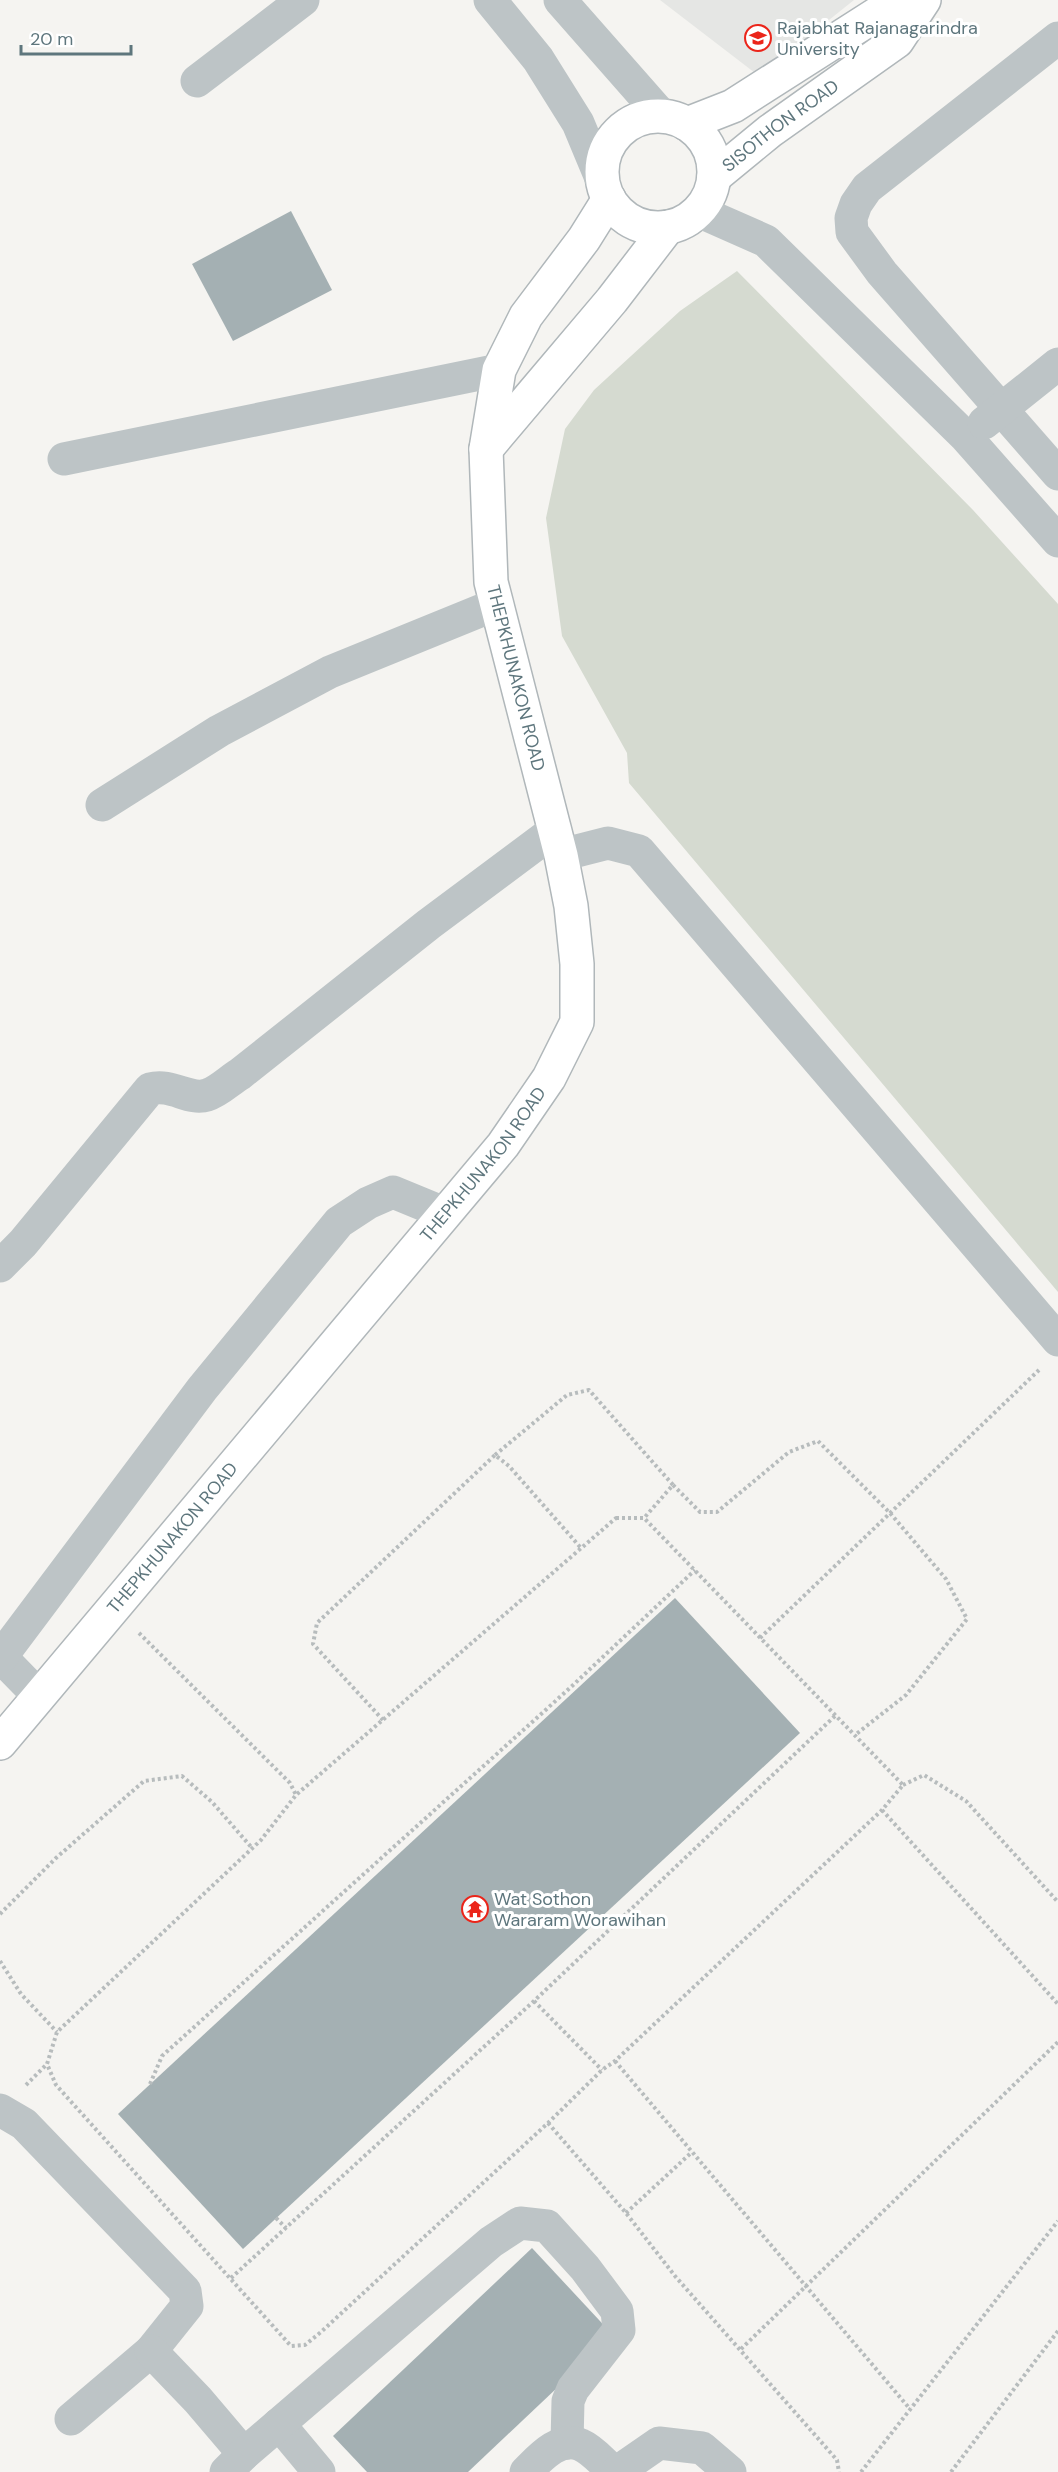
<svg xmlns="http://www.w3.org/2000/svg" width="1058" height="2472" viewBox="0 0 1058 2472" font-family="'DM Sans',sans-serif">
	<rect width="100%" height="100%" fill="#f5f4f1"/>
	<!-- built -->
	<path fill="#e5e6e4" d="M660,0H854L759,76Z"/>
	<!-- green -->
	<path fill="#d5dad0" d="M737,271L973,510L1058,604V1292L629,783L627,753L562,636L546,518L565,429L594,390L680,311Z"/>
	<!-- building -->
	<g fill="#a4b0b3">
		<path d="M291,211L332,290L233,341L192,264Z"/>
		<path d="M675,1598L800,1733L243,2249L118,2114Z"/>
		<path d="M532,2248L613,2335L468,2472H367L333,2436Z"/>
	</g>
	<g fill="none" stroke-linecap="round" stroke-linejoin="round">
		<defs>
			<g id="major">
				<circle cx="658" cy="172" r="56"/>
				<path d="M687,124L733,106L877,14L913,0"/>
				<path id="s1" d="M714,177L770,131L897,41L924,0"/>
				<path d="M486,449L612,300L668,227"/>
				<path id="s2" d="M0,1743L503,1145L549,1078L577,1022V964L571,906L561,855L491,582L486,449L499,370L526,316L584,239L609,199"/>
			</g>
		</defs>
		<!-- major casing -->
		<use href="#major" stroke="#b0b7ba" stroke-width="36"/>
		<!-- path -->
		<g stroke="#b7bcbd" stroke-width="4" stroke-dasharray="3 3" stroke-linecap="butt">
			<path d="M495,1455L567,1395L589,1390L673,1485L644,1518"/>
			<path d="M673,1485L700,1512H717L789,1452L818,1441L890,1513L946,1579L967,1619L906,1695L855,1735"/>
			<path d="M616,1518H644L903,1785L882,1810L615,2061L602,2070L548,2123L321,2332L305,2345L291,2346L56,2085L47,2064L57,2032L261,1840L296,1795Z"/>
			<path d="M139,1633L290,1783L296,1795"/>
			<path d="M760,1638L1039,1370"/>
			<path d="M383,1720L313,1644L317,1623L495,1455L509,1466L581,1548"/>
			<path d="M903,1785L924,1775L966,1801L1058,1902"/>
			<path d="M882,1810L1058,2004"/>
			<path d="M0,1914L56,1858L144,1781L182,1776L212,1802L252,1848"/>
			<path d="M0,1961L21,1994L57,2032"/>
			<path d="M534,2001L602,2070"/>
			<path d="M615,2061L910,2409"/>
			<path d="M150,2084L162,2056L571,1687L695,1570"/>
			<path d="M26,2085L47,2064"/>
			<path d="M548,2123L626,2213L675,2276L837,2460L839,2472"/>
			<path d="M626,2213L692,2152"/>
			<path d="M276,2218L286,2228"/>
			<path d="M231,2278L534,2001L836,1715"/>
			<path d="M741,2349L1058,2042"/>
			<path d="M861,2472L1058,2221"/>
			<path d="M951,2472L1058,2331"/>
		</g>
		<!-- minor -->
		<g stroke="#bdc4c6" stroke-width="33">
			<path d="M490,0L538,59L578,123L603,183"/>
			<path d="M560,0L662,116"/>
			<path d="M1058,38L867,188L856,204L851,218L852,232L882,273L1058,474"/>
			<path d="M197,81L303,0"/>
			<path d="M698,211L766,241L966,437L1058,541"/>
			<path d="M984,423L1058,364"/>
			<path d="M64,459L499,370"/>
			<path d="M102,805L219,731L330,672L497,604"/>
			<path d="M561,855L608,843L639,851L1058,1340"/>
			<path d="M0,1266L23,1243L150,1089C172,1083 189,1101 207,1095C218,1092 230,1080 240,1074L429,924L555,830"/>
			<path d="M0,1656L38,1695"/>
			<path d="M1,1657L202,1389L339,1222L368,1203L393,1192L444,1213"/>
			<path d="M0,2110L24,2124L185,2291L187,2306L151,2351L71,2419"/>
			<path d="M151,2351L198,2400L244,2454"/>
			<path d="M279,2424L319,2472"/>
			<path d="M226,2472L244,2454L491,2242L520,2223L547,2226L585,2268L617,2311L619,2330L573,2389L568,2401L567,2443"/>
			<path d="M526,2472C539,2459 559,2435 581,2445C593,2450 604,2464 614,2472"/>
			<path d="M617,2472L659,2443L702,2448L730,2472"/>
		</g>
		<!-- major -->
		<use href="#major" stroke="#fff" stroke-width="33"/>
	</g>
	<!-- icons -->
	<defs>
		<symbol id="university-ring" viewBox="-11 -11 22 22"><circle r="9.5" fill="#fff" stroke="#eb251a" stroke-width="1.5"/><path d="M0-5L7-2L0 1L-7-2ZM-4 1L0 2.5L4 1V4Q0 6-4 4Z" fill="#eb251a"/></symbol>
		<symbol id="temple-ring" viewBox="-11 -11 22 22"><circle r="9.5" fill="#fff" stroke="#eb251a" stroke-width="1.5"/><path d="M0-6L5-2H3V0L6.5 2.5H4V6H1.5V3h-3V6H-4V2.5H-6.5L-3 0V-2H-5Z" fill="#eb251a"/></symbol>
	</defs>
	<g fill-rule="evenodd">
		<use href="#university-ring" x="743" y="23" width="30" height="30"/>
		<use href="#temple-ring" x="460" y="1894" width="30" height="30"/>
	</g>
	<g text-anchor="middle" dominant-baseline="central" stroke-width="6" stroke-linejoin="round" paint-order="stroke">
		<!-- poi labels -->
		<g font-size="18" fill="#5e767d" stroke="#fff" text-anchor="start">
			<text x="777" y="28">Rajabhat Rajanagarindra<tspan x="777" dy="21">University</tspan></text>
			<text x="494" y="1899">Wat Sothon<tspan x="494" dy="21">Wararam Worawihan</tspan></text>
		</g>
		<!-- street labels -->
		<g font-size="18" fill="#5e767d" stroke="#fff">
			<text stroke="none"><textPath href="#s1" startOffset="84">SISOTHON ROAD</textPath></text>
			<text transform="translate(516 678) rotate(76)">THEPKHUNAKON ROAD</text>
			<text stroke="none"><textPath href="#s2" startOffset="754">THEPKHUNAKON ROAD</textPath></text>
			<text stroke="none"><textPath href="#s2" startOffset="268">THEPKHUNAKON ROAD</textPath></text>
		</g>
	</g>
	<!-- scale -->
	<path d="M21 45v9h110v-9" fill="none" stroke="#5e767d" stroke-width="3"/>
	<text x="30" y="45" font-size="18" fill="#5e767d" stroke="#ffffff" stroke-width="4.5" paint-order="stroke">20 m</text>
</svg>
